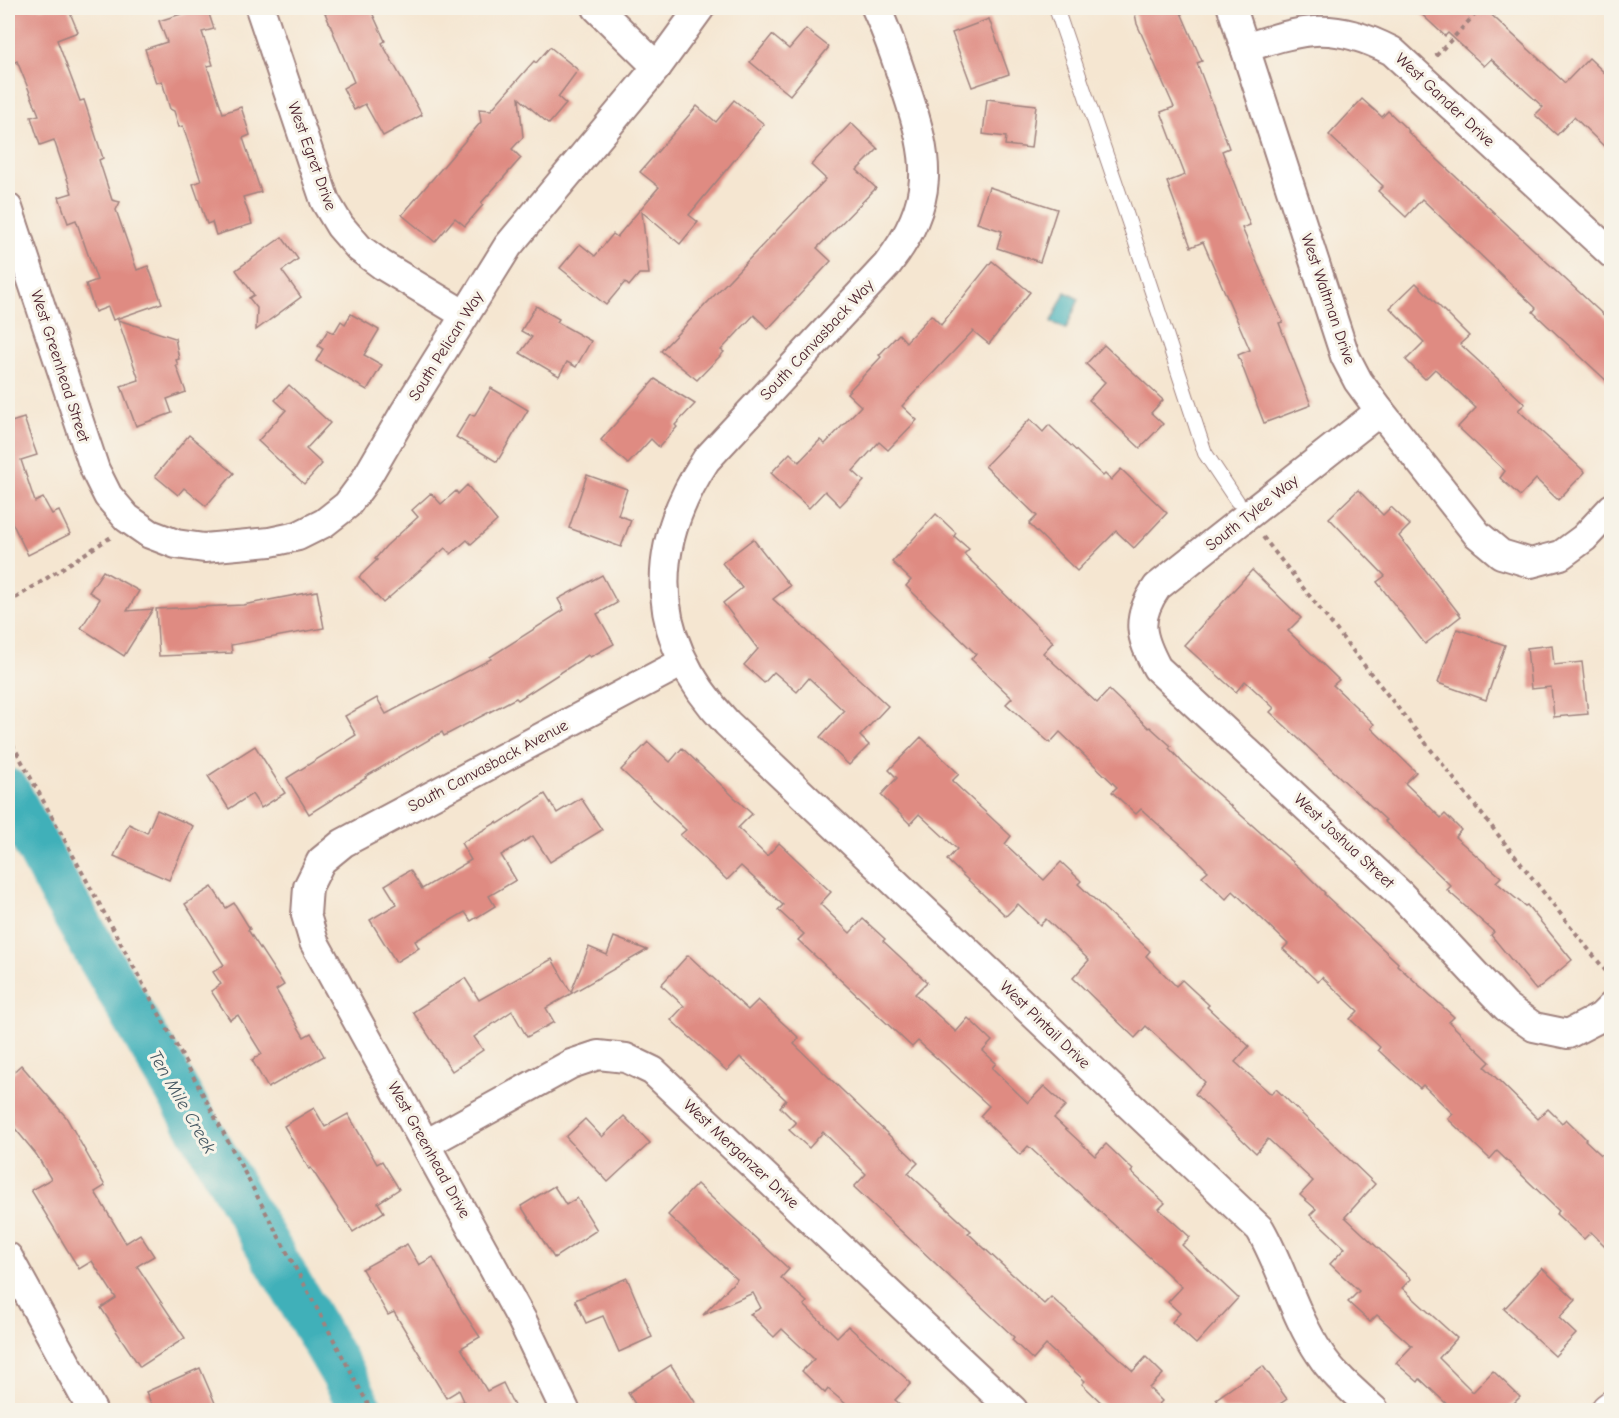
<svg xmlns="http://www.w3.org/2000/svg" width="1619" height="1418" viewBox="0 0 1619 1418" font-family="'Comic Neue',sans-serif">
	<rect width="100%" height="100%" fill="#f7f3e8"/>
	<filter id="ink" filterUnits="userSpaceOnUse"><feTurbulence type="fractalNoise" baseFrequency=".0167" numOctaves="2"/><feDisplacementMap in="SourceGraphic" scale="12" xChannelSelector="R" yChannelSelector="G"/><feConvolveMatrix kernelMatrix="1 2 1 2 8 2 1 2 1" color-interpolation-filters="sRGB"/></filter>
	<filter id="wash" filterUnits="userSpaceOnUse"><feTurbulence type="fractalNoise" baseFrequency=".008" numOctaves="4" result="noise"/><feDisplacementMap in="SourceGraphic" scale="24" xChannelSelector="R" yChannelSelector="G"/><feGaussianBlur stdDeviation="1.35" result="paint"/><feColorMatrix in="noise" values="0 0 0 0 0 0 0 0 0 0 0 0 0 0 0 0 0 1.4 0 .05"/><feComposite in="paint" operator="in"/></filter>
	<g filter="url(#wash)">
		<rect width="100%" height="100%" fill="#f5e6d1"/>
		<!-- water -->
		<path fill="#3fb0b9" stroke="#446872" stroke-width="1.5" d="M1065,292L1079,299L1066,329L1051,322Z"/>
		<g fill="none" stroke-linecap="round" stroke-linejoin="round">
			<!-- river -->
			<path stroke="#3fb0b9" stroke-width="45" d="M8,791L62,894L349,1385L361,1410"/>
		</g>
		<g id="blocks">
			<!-- building -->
			<g fill="#df8b82">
				<path d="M8,8H68L78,32L57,40L80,101L84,100L103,158L99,160L112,200L120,202L116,210L137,270L148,266L162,303L113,320L108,307L95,312L86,284L97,280L76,220L68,223L59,197L72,193L54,140L40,145L31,117L39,115L17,61L13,63L8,49Z"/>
				<path d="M200,8H207L214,29L202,32L213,65L207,66L223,113L241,107L250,135L243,138L261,192L243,197L252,224L216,235L212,222L207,224L193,184L201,181L183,126L179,127L174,111L170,109L162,81L156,83L145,49L167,42L159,21Z"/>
				<path d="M323,8H370L385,41L382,43L422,115L383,136L365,104L354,110L343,88L354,82Z"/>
				<path d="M1134,8H1179L1202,61L1197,63L1229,148L1222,151L1250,225L1242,228L1283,322L1279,323L1311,405L1264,423L1238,355L1250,350L1203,242L1191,247L1167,182L1185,175L1161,112L1174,107L1137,24Z"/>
				<path d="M1415,8H1484L1565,83L1589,58L1611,79V153L1574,117L1557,135L1535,115L1543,107L1491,59L1484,66L1448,33L1445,36Z"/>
				<path d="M989,19L1009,74L972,87L952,33Z"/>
				<path d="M806,29L829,47L790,95L750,62L772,35L789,49Z"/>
				<path d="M550,47L578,70L558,97L566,104L549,124L519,98L523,137L512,149L521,158L481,203L483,205L465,226L455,218L435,242L402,215L481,122L479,109L491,110L534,61L536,63Z"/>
				<path d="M987,99L1036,105L1031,148L1005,145L1006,137L983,134Z"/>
				<path d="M1362,99L1382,117L1388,111L1409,131L1408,132L1611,322V385L1533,312L1536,308L1422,199L1406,217L1378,191L1383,186L1329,135Z"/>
				<path d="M734,100L764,124L689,215L698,222L680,244L642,212L649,274H639L629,286L625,282L606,305L560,268L580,244L595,256L613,234L617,237L659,187L640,172L697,106L716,122Z"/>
				<path d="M851,123L878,149L857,170L876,188L817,248L831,261L768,329L754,315L721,350L724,352L697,380L661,351L826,179L811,165Z"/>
				<path d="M989,187L1057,209L1040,262L997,248L1002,231L977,223Z"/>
				<path d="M282,237L298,259L282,271L301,297L256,330L257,308L249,298L254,295L236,270Z"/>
				<path d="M992,261L1030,292L989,344L973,331L902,406L917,420L888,450L879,442L853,471L864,481L840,506L825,491L809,508L771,473L790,453L799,462L820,440L825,444L861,406L847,393L881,357L879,355L899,334L906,342L931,315L941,325Z"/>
				<path d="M1416,283L1469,336L1460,344L1525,404L1518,410L1585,472L1558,500L1536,479L1520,496L1500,478L1505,471L1458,427L1476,408L1435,369L1425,379L1406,360L1424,342L1390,308Z"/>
				<path d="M536,306L559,319L557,322L591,341L576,367L567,362L559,376L520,353L532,337L521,331Z"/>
				<path d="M351,314L379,330L364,355L382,365L367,390L316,361L323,349L318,346L328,330L334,333L341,321L345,324Z"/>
				<path d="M118,320L175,338L179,359L176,360L178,365H176L186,392L167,399L172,413L136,426L121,386L139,380Z"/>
				<path d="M1104,345L1163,400L1151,413L1163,424L1140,448L1089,400L1105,382L1086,364Z"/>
				<path d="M655,379L695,404L675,425L677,427L659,447L651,439L628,464L601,440Z"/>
				<path d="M289,385L330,423L306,449L322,464L304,484L258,441L286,410L275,400Z"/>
				<path d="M491,388L528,410L497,462L456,437L470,414L474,416Z"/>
				<path d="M24,418L37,455L21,460L35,502L43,498L52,514L59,511L70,534L28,555L8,514V423Z"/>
				<path d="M1030,419L1043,432L1049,425L1103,476L1105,474L1111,480L1121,469L1167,513L1134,548L1116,531L1077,571L1029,524L1037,516L985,466Z"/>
				<path d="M189,435L234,473L206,506L184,488L178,495L155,476Z"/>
				<path d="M587,475L627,489L618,515L631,520L621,547L569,528Z"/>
				<path d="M467,485L497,521L471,544L467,540L451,554L445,548L383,603L359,577L377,560L375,559L386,546L418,517L412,510L431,493L441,504L456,491L458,494Z"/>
				<path d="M1358,490L1383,515L1391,507L1410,525L1399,536L1461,616L1425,644L1377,582L1385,576L1329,518Z"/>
				<path d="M936,514L956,533L954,536L969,549L964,554L1053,642L1043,653L1097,703L1109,690L1149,728L1150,727L1171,746L1169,748L1183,763L1302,870L1325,893L1324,894L1398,963L1397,965L1454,1017L1449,1022L1490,1062L1485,1067L1538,1119L1548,1109L1562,1123L1566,1119L1586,1139L1585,1140L1611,1164V1252L1591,1232L1584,1239L1556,1214L1559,1211L1497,1151L1490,1159L1448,1119L1453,1114L1423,1085L1420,1088L1378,1050L1380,1047L1350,1019L1358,1011L1322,977L1318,982L1283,949L1288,944L1233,891L1226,899L1202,876L1208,871L1186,849L1141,809L1136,814L1112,792L1117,787L1060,732L1050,743L1006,704L1012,698L971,659L976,654L906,586L911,580L892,562Z"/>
				<path d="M753,539L790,586L773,599L888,706L860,736L869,745L849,765L820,737L844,711L809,678L797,692L774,672L764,683L744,665L758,649L723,603L742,588L722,563Z"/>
				<path d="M1252,570L1301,618L1288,631L1339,680L1333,685L1374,724L1371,728L1416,772L1405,783L1441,818L1445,814L1461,830L1455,837L1501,877L1496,882L1525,906L1527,905L1572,960L1536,990L1491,935L1494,932L1447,890L1451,886L1384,821L1386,820L1270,712L1274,708L1245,681L1236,692L1184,645Z"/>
				<path d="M103,571L139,591L127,611L153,609L124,656L81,628L100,599L89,592Z"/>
				<path d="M602,575L617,603L597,614L614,644L590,657L588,655L518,700L516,698L444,736L442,732L365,777L366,778L309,814L287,778L356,735L345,716L377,698L386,714L491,659L490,657L564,610L558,599Z"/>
				<path d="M317,591L324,628L231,645L232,653L159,656L156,609L243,605Z"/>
				<path d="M1457,629L1505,645L1486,700L1438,683Z"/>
				<path d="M1552,645L1554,665L1582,662L1588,714L1554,717L1551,687L1531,689L1527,648Z"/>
				<path d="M921,737L959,774L952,781L1011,836L1005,844L1044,880L1061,862L1081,881L1078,884L1150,951L1146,956L1176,986L1182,980L1209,1005L1207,1007L1249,1046L1235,1062L1271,1094L1276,1089L1375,1184L1345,1217L1411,1279L1402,1288L1457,1338L1439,1358L1473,1392L1493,1371L1520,1397L1507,1410H1453L1420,1379L1418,1382L1396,1363L1412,1346L1377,1315L1370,1322L1348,1302L1359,1291L1330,1264L1345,1248L1310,1215L1316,1209L1300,1195L1313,1181L1268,1139L1256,1153L1195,1094L1205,1082L1185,1062L1146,1026L1135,1038L1073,978L1089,960L1046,919L1040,925L1018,904L1006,916L947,860L957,849L919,814L910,824L881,795L897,778L889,770Z"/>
				<path d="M648,742L670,762L682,748L752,814L738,828L767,856L779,843L831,892L820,904L850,933L863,919L885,939L883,941L927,982L915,994L956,1032L968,1018L992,1041L983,1051L996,1063L992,1068L1028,1103L1044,1086L1066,1106L1054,1118L1095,1156L1106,1144L1133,1170L1131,1172L1165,1203L1159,1209L1190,1237L1182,1245L1238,1298L1196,1344L1172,1322L1180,1313L1168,1302L1182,1287L1028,1146L1020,1155L980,1116L989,1106L918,1041L912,1047L798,940L804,934L778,910L783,905L741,866L727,880L680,835L686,830L621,770Z"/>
				<path d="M255,746L285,793L261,808L252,794L229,809L208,776Z"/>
				<path d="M545,794L557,813L581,798L602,830L550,862L533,836L501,855L516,880L489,896L495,906L471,921L465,912L415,941L419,948L396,962L370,920L397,904L385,885L410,870L422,889L471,860L461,843L497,822L498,824Z"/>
				<path d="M157,810L193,826L169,880L114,856L129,824L147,833Z"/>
				<path d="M212,887L226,908L234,903L250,929L248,930L284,985L276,990L304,1037L311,1033L324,1056L268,1088L252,1060L262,1054L238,1015L230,1020L211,991L221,984L213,972L224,965L185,904Z"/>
				<path d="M614,937L647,950L546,1008L554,1022L527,1037L512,1011L474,1037L483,1050L452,1071L413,1012L465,978L479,1000L552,959L571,992L589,947L607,955Z"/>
				<path d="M688,955L748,1010L758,1000L799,1038L794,1044L918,1163L908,1173L971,1231L968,1233L1044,1304L1051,1297L1133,1371L1146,1357L1163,1374L1149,1388L1162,1401L1153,1410H1109L1082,1384L1085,1381L1046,1345L1033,1360L1012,1340L1014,1337L854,1187L866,1174L823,1132L809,1148L789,1130L796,1123L780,1107L786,1100L740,1057L727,1071L671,1020L684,1006L661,985Z"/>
				<path d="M21,1065L66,1117L105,1186L95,1192L126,1243L140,1234L154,1256L137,1266L185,1338L140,1367L101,1308L116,1298L92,1261L79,1269L31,1190L51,1179L36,1154L8,1120V1077Z"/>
				<path d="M314,1108L325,1127L348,1114L377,1164L382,1161L399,1189L378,1203L384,1212L353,1232L311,1168L309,1169L284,1126Z"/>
				<path d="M624,1116L650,1143L608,1182L566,1137L585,1119L602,1137Z"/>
				<path d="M697,1184L789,1269L781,1278L807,1302L804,1305L837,1337L848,1326L911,1383L895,1400L907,1410H853L828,1389L825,1393L802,1371L814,1359L782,1329L774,1337L750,1314L761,1308L753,1293L703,1315L737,1279L668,1215Z"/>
				<path d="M554,1186L566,1205L577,1198L597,1230L554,1258L521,1206Z"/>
				<path d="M407,1244L419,1265L433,1257L462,1310L480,1337L461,1348L487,1391L503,1383L516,1410H443L464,1401L459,1390L446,1398L394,1312L388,1315L362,1269Z"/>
				<path d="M1542,1268L1576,1300L1559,1318L1576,1334L1555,1356L1504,1309Z"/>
				<path d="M627,1278L652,1337L619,1352L603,1316L586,1323L575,1300Z"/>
				<path d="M671,1365L700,1410H639L628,1393Z"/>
				<path d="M1263,1366L1287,1399L1271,1410H1224L1216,1399Z"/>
				<path d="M200,1368L218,1410H154L146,1392Z"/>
			</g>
		</g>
	</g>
	<g filter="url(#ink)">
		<use href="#blocks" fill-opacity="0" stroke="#a0827e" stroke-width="1.5"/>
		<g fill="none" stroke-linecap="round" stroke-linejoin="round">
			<defs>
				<path id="service" d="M1056,8L1134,237L1205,453L1237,501"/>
				<g id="minor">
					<path d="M260,8L325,201L340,226L359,248L382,265L465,315"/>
					<path d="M597,8L657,67"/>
					<path d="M876,8C888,34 897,61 906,89C930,161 936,201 887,265L706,460C645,552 651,642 727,723L1260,1229C1283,1269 1294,1316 1320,1354C1334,1376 1356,1393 1374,1410"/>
					<path d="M1232,8L1345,356L1358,381L1380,411L1477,534L1501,554L1531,563L1561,555L1584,538L1612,508"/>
					<path d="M1245,48C1306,28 1333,21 1392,51L1612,254"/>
					<path d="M8,208L95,470L108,496L127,518L150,534L176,544L204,548L270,542L298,536L324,523L347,505L364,482L403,415L508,246L657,67L700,8"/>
					<path d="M1380,411L1157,587C1135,619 1140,636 1157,668L1400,894L1506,1007L1534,1027L1568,1034L1601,1017L1612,1006"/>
					<path d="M426,1144L571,1064L598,1055L626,1058L653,1071L1013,1410"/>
					<path d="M8,1257L92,1410"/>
					<path d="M565,1410L522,1320L314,942L306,915L308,887L321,861L343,843L683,662"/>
				</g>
				<path id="tertiary" d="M1608,1410L1612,1407"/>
			</defs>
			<!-- service casing -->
			<use href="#service" stroke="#a0827e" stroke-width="16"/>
			<!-- minor casing -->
			<use href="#minor" stroke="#a0827e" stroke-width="32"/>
			<!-- tertiary casing -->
			<use href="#tertiary" stroke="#a0827e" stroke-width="36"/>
			<!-- path -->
			<g stroke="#a0827e" stroke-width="4" stroke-dasharray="4.5 4.5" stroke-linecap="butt">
				<path d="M1436,56L1481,8"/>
				<path d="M1263,537L1612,979"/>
				<path d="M8,603L111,537"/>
				<path d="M8,736L206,1100L371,1410"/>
			</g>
			<!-- service -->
			<use href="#service" stroke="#fff" stroke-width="14"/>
			<!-- minor -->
			<use href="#minor" stroke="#fff" stroke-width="28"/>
			<!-- tertiary -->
			<use href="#tertiary" stroke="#fff" stroke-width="33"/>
		</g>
	</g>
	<g text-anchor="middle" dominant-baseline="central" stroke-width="6" stroke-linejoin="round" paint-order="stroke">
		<!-- street labels -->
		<g font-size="16" fill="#4a1f2b" stroke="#f7f3e8">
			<text transform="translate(1445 100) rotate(43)">West Gander Drive</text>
			<text transform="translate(312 156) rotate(70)">West Egret Drive</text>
			<text transform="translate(1328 299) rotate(71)">West Waltman Drive</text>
			<text transform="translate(817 340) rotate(-47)">South Canvasback Way</text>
			<text transform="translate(446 346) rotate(-58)">South Pelican Way</text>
			<text transform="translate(60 366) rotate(72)">West Greenhead Street</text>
			<text transform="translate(1252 513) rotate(-38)">South Tylee Way</text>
			<text transform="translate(488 766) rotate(-28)">South Canvasback Avenue</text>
			<text transform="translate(1344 841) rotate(43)">West Joshua Street</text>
			<text transform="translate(1045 1025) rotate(44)">West Pintail Drive</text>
			<text transform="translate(429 1150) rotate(61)">West Greenhead Drive</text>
			<text transform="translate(741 1154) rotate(43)">West Merganzer Drive</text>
		</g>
		<!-- water labels -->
		<g font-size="18" font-style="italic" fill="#465964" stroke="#f7f3e8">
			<text transform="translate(182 1102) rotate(60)">Ten Mile Creek</text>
		</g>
	</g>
	<!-- margin -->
	<rect width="1619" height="1418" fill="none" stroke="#f7f3e8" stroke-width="30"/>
</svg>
